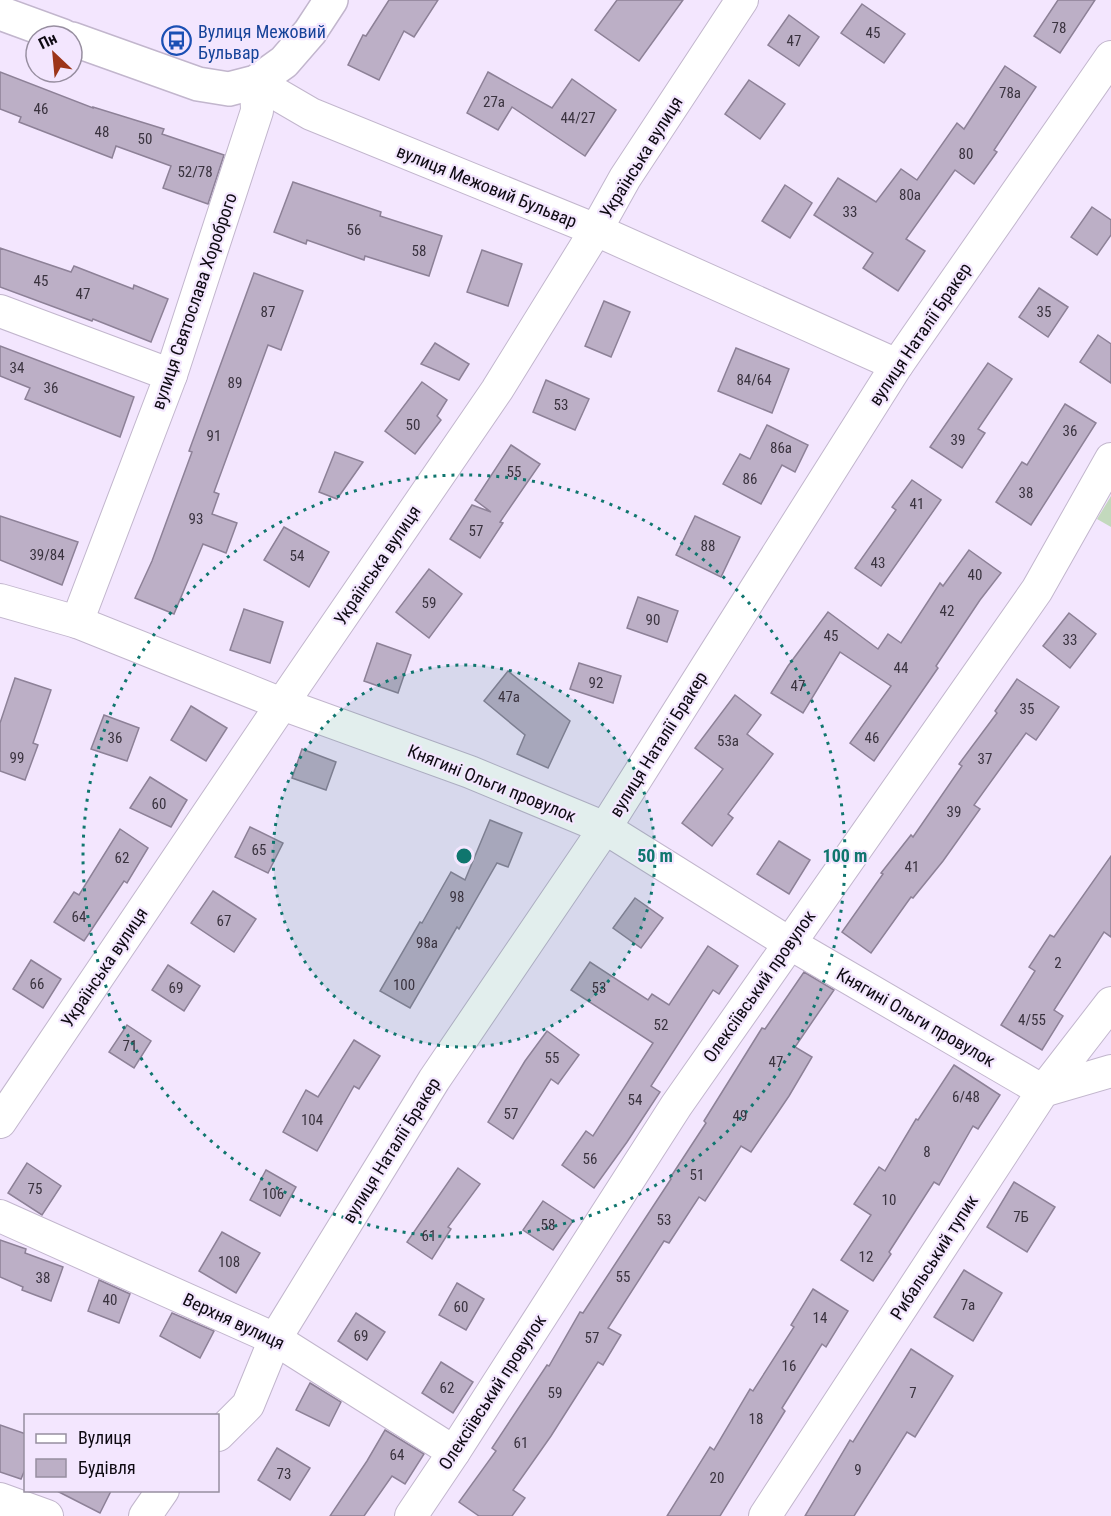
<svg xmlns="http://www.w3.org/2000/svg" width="1111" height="1516" viewBox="0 0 1111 1516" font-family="'Roboto Condensed',sans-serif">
	<rect width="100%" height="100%" fill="#f3e6fe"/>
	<!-- green -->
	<path fill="#c3d9bd" d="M1111,496V527L1097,519Z"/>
	<!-- building -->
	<g fill="#bcafc6" stroke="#8d8197" stroke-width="1.5">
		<path d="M389,0H438L414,37L404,31L379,80L348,65L363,35L366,36Z"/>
		<path d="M617,0H683L639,61L595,30Z"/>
		<path d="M1058,0H1095L1060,53L1034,36Z"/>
		<path d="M862,4L905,34L884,63L841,33Z"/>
		<path d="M789,15L819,37L799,66L768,45Z"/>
		<path d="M1005,66L1036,87L994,150L997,152L974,184L955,170L906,239L925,251L898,291L863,268L873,253L814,215L838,178L876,202L901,169L917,180L957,123L964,129Z"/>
		<path d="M0,72L93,108V107L164,129L162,134L224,155L208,204L163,188L171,166L116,146L112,158L19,122L21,117L0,109Z"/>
		<path d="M488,72L552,108L572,79L616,110L585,156L512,107L498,130L467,113Z"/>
		<path d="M749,80L785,104L760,139L725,114Z"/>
		<path d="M293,182L381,212L380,216L442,236L429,276L365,256L364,260L307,240L306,244L274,232Z"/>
		<path d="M785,185L812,203L790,238L762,221Z"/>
		<path d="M1092,207L1111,220V235L1097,255L1071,237Z"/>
		<path d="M0,248L71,272L74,266L133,289L134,285L168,299L151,342L93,319L92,321L0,287Z"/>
		<path d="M482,250L522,264L508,306L467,292Z"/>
		<path d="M254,273L303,291L281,350L268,345L214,492L219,494L212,514L237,523L226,553L203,544L174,614L135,598L152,561L192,452L189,451Z"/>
		<path d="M1039,288L1068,307L1048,337L1019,317Z"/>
		<path d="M604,301L630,312L611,357L585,346Z"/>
		<path d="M1098,335L1111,344V383L1080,362Z"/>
		<path d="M435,343L469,364L459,380L421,364Z"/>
		<path d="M0,346L134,397L120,437L25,399L30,388L0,376Z"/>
		<path d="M736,348L789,369L772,413L718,391Z"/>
		<path d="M988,363L1012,379L978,429L985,433L962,468L930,447Z"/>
		<path d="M546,380L589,399L575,430L533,412Z"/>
		<path d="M422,382L447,400L437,416L441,420L415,454L385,431Z"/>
		<path d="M1065,404L1096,423L1031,525L996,502L1022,462L1027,465Z"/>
		<path d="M767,425L808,445L795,472L782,465L761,504L723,484L740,454L750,459Z"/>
		<path d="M511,445L540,464L500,522L503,523L480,558L450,539L472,505L491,512L475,500Z"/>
		<path d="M335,452L363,462L337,499L319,492Z"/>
		<path d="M912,480L941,500L881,586L855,568L896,510L892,507Z"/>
		<path d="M0,516L78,542L62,585L0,560Z"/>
		<path d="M695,516L740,537L721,577L676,555Z"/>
		<path d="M284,527L329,552L309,587L264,560Z"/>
		<path d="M969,550L1001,573L980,600L936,666L938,668L874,761L850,743L891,686L840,652L803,713L771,693L788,666L828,612L878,649L888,634L901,643L940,583L943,586Z"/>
		<path d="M429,569L462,594L429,638L396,612Z"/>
		<path d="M638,597L678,611L667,642L627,628Z"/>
		<path d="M244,609L283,622L270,663L230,650Z"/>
		<path d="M1069,613L1096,634L1070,668L1043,646Z"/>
		<path d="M377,643L411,655L398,693L364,681Z"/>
		<path d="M579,663L621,676L613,703L570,689Z"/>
		<path d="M508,671L570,721L548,768L517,754L525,735L484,701Z"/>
		<path d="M15,678L51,690L33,743L38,745L25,780L0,771V723Z"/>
		<path d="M1017,679L1059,707L1036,740L1026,733L974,805L980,809L943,861L913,898L911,897L871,953L842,932L883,874L881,873L911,835L913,837L962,766L959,764L997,713L995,711Z"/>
		<path d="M735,695L761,715L747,734L773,754L728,814L733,818L712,846L682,823L723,769L695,748Z"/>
		<path d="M191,706L227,728L206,761L171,740Z"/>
		<path d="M104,715L139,728L127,761L91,749Z"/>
		<path d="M302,749L336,762L326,790L292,778Z"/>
		<path d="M150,777L187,800L171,827L130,808Z"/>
		<path d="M490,820L522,833L508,867L497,863L459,929L457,927L410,1008L380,991L420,922L422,923L451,872L465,880Z"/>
		<path d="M250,827L283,843L268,873L235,857Z"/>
		<path d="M120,829L148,848L127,883L124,881L84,941L54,922L74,892L79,895Z"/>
		<path d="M779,841L810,860L789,894L757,874Z"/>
		<path d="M1111,856V937L1104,932L1054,1010L1063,1016L1042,1050L1001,1025L1035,971L1029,967L1050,935L1054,937Z"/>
		<path d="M213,891L256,919L234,952L191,923Z"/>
		<path d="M635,898L663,918L641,948L613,928Z"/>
		<path d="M708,946L738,966L719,994L713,990L651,1086L660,1092L627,1142L594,1188L562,1165L586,1131L593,1136L653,1043L571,990L590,962L648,1000L652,994L669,1005Z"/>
		<path d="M31,960L61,979L43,1008L13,989Z"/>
		<path d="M168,965L200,986L184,1011L152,990Z"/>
		<path d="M804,972L834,990L795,1047L812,1057L789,1096L751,1152L741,1146L705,1201L699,1197L669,1243L664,1241L608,1328L621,1335L603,1365L598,1362L551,1436L513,1490L525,1498L512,1516H479L459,1502L496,1451L492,1448L547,1365L549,1366L580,1312L583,1313L671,1179L670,1178L706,1123L704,1121L762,1028L765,1029Z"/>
		<path d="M127,1025L151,1041L134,1068L109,1052Z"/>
		<path d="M547,1031L579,1055L558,1084L551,1079L513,1139L488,1122L525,1061Z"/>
		<path d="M354,1040L380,1056L359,1089L354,1086L317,1151L283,1132L306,1090L318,1097Z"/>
		<path d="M954,1065L1000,1095L978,1129L973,1126L939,1185L934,1182L889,1252L891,1254L873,1281L841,1260L871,1215L854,1204L879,1167L885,1171L916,1119L918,1120Z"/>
		<path d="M27,1163L61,1186L42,1215L8,1193Z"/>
		<path d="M458,1168L480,1184L448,1227L451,1229L432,1259L407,1242Z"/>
		<path d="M266,1170L296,1187L280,1216L250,1200Z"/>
		<path d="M1014,1182L1055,1207L1027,1252L987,1227Z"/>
		<path d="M543,1201L573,1221L553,1250L523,1230Z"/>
		<path d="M222,1232L260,1253L236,1293L199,1271Z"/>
		<path d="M0,1240L26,1249L25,1253L63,1267L51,1301L22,1290L23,1287L0,1277Z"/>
		<path d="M964,1270L1002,1293L973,1341L934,1317Z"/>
		<path d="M99,1280L130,1294L119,1323L88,1311Z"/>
		<path d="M457,1283L484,1299L466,1330L439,1315Z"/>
		<path d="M813,1289L848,1311L826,1347L822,1344L782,1408L785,1411L720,1516H667L710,1447L714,1450L750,1389L753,1391L794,1327L791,1325Z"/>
		<path d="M172,1313L214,1331L200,1358L160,1336Z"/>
		<path d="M356,1313L385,1332L367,1360L338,1341Z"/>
		<path d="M911,1349L953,1376L915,1437L907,1432L854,1516H805L850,1440L853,1442Z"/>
		<path d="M441,1362L473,1382L453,1413L422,1393Z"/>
		<path d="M310,1383L341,1402L329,1426L296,1410Z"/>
		<path d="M0,1425L26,1434V1467L21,1479L0,1472Z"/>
		<path d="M385,1430L424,1454L405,1484L392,1476L364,1516H330L367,1461Z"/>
		<path d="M277,1448L310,1468L290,1500L258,1480Z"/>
		<path d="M57,1491H111L100,1513Z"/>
	</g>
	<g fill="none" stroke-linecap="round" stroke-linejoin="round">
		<defs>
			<g id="minor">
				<path d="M256,82L311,114L596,230L897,365"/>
				<path d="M0,311L171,375"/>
				<path d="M0,600L77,622L282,704L470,772L605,828L789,943L1043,1091L1111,1071"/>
				<path d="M77,622L171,375L257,111L256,82"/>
				<path d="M0,1122L282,704L497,390L596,230L625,178L742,0"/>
				<path d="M0,1216L275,1339L454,1452"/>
				<path d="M218,1435L248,1405L275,1339L434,1080L605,828L897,365L1111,57"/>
				<path d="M0,1499L47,1516"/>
				<path d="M145,1516L163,1490"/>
				<path d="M411,1516L454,1452L676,1106L1037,590L1111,459"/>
				<path d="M765,1516L1043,1091L1111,1003"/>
			</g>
			<g id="tertiary">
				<path d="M0,13L63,36"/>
				<path d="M72,39L198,84L229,89L256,82L284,62L310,32L331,0"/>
			</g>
		</defs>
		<!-- minor casing -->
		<use href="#minor" stroke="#c2b6cd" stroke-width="34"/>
		<!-- tertiary casing -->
		<use href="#tertiary" stroke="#c2b6cd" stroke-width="36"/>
		<!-- minor -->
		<use href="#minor" stroke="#fff" stroke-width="32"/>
		<!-- tertiary -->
		<use href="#tertiary" stroke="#fff" stroke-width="33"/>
	</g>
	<!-- distance rings -->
	<circle cx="464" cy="856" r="191" fill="#0f766e" fill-opacity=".12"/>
	<g fill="none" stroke="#0f766e" stroke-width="3" stroke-dasharray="3 6">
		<circle cx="464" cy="856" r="191"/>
		<circle cx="464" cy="856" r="381"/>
	</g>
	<!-- icons -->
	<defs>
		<symbol id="bus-ring" viewBox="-11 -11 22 22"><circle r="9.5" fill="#f3e6fe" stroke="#1a4fb4" stroke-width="1.5"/><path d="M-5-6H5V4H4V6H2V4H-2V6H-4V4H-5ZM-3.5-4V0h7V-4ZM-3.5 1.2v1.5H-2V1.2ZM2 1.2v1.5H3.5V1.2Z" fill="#1a4fb4"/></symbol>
	</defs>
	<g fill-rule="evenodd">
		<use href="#bus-ring" x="160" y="24" width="33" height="33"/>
	</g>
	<g text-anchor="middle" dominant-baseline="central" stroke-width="4.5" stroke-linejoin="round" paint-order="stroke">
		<!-- number labels -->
		<g font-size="15" fill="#3a333f">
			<text x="1059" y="28">78</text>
			<text x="873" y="33">45</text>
			<text x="794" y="41">47</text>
			<text x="1010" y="93">78а</text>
			<text x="494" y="102">27а</text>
			<text x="41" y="109">46</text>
			<text x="578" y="118">44/27</text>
			<text x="102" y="132">48</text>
			<text x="145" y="139">50</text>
			<text x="966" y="154">80</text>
			<text x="195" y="172">52/78</text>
			<text x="910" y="195">80а</text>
			<text x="850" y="212">33</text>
			<text x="354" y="230">56</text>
			<text x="419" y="251">58</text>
			<text x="41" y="281">45</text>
			<text x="83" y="294">47</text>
			<text x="268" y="312">87</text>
			<text x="1044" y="312">35</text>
			<text x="17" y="368">34</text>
			<text x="754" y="380">84/64</text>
			<text x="235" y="383">89</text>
			<text x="51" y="388">36</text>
			<text x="561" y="405">53</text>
			<text x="413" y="425">50</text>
			<text x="1070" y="431">36</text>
			<text x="214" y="436">91</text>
			<text x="958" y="440">39</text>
			<text x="781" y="448">86а</text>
			<text x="514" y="472">55</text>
			<text x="750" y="479">86</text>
			<text x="1026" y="493">38</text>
			<text x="917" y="504">41</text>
			<text x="196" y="519">93</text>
			<text x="476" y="531">57</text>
			<text x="708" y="546">88</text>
			<text x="47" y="555">39/84</text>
			<text x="297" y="556">54</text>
			<text x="878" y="563">43</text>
			<text x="975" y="575">40</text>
			<text x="429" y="603">59</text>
			<text x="947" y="611">42</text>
			<text x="653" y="620">90</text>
			<text x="831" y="636">45</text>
			<text x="1070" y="640">33</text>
			<text x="901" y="668">44</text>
			<text x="596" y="683">92</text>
			<text x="798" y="686">47</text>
			<text x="509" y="697">47а</text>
			<text x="1027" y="709">35</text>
			<text x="115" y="738">36</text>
			<text x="872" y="738">46</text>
			<text x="728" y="741">53а</text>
			<text x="17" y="758">99</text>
			<text x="985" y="759">37</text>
			<text x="159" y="804">60</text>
			<text x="954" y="812">39</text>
			<text x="259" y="850">65</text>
			<text x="122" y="858">62</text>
			<text x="912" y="867">41</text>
			<text x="457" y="897">98</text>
			<text x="79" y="917">64</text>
			<text x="224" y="921">67</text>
			<text x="427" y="943">98а</text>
			<text x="1058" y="963">2</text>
			<text x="37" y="984">66</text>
			<text x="404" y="985">100</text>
			<text x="176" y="988">69</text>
			<text x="599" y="988">53</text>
			<text x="1032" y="1020">4/55</text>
			<text x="661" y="1025">52</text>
			<text x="130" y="1046">71</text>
			<text x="552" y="1058">55</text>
			<text x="776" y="1062">47</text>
			<text x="966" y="1097">6/48</text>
			<text x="635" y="1100">54</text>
			<text x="511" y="1114">57</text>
			<text x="740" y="1116">49</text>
			<text x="312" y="1120">104</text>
			<text x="927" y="1152">8</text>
			<text x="590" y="1159">56</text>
			<text x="697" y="1175">51</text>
			<text x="35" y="1189">75</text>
			<text x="273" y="1194">106</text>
			<text x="889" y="1200">10</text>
			<text x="1021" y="1217">7Б</text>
			<text x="664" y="1220">53</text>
			<text x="548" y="1225">58</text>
			<text x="429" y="1236">61</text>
			<text x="866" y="1257">12</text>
			<text x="229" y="1262">108</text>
			<text x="623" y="1277">55</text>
			<text x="43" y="1278">38</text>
			<text x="110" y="1300">40</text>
			<text x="968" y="1305">7а</text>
			<text x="461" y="1307">60</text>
			<text x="820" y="1318">14</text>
			<text x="361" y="1336">69</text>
			<text x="592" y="1338">57</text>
			<text x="789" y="1366">16</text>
			<text x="447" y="1388">62</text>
			<text x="555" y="1393">59</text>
			<text x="913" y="1393">7</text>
			<text x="756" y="1419">18</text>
			<text x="521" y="1443">61</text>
			<text x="397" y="1455">64</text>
			<text x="858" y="1470">9</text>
			<text x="284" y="1474">73</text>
			<text x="717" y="1478">20</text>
		</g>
		<!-- transit labels -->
		<g font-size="18" fill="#164399" stroke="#f3e6fe" text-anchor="start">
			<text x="198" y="31">Вулиця Межовий<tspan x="198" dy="21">Бульвар</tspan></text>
		</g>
		<!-- street labels -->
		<g font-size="18" fill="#0e0a12" stroke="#f3e6fe">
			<text transform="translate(641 157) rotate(-58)">Українська вулиця</text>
			<text transform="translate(487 186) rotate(22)">вулиця Межовий Бульвар</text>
			<text transform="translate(194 301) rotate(-71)">вулиця Святослава Хороброго</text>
			<text transform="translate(920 334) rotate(-56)">вулиця Наталії Бракер</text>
			<text transform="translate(377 565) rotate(-56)">Українська вулиця</text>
			<text transform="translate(658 744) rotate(-58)">вулиця Наталії Бракер</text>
			<text transform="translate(492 783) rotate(22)">Княгині Ольги провулок</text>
			<text transform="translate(104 967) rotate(-56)">Українська вулиця</text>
			<text transform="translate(759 986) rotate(-55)">Олексіївський провулок</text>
			<text transform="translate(916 1017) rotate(30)">Княгині Ольги провулок</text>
			<text transform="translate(391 1150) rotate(-58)">вулиця Наталії Бракер</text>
			<text transform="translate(934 1257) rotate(-57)">Рибальський тупик</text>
			<text transform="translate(234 1321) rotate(25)">Верхня вулиця</text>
			<text transform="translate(492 1392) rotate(-57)">Олексіївський провулок</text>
		</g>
	</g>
	<circle cx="464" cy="856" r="9" fill="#0f766e" stroke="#f3e6fe" stroke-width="3"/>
	<g font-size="18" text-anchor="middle" font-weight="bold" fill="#0f766e" stroke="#f3e6fe" stroke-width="4.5" stroke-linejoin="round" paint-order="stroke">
		<text x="655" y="862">50 m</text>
		<text x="845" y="862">100 m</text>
	</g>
	<!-- legend -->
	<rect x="24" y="1414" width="195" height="78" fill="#f3e6fe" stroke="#978ea0" stroke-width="1.5"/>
	<rect x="36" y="1434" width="30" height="9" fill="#ffffff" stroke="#978ea0" stroke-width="1.5"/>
	<text x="78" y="1444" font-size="18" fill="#0e0a12">Вулиця</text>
	<rect x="36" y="1459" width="30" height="18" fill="#bcafc6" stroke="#978ea0" stroke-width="1.5"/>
	<text x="78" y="1474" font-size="18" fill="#0e0a12">Будівля</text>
	<!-- north arrow -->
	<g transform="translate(54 54) rotate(334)"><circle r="28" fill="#f3e6fe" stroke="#978ea0" stroke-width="1.5"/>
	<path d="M0-4.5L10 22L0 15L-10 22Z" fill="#9d3519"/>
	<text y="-9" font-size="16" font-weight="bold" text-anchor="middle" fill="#0e0a12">Пн</text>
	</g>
</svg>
